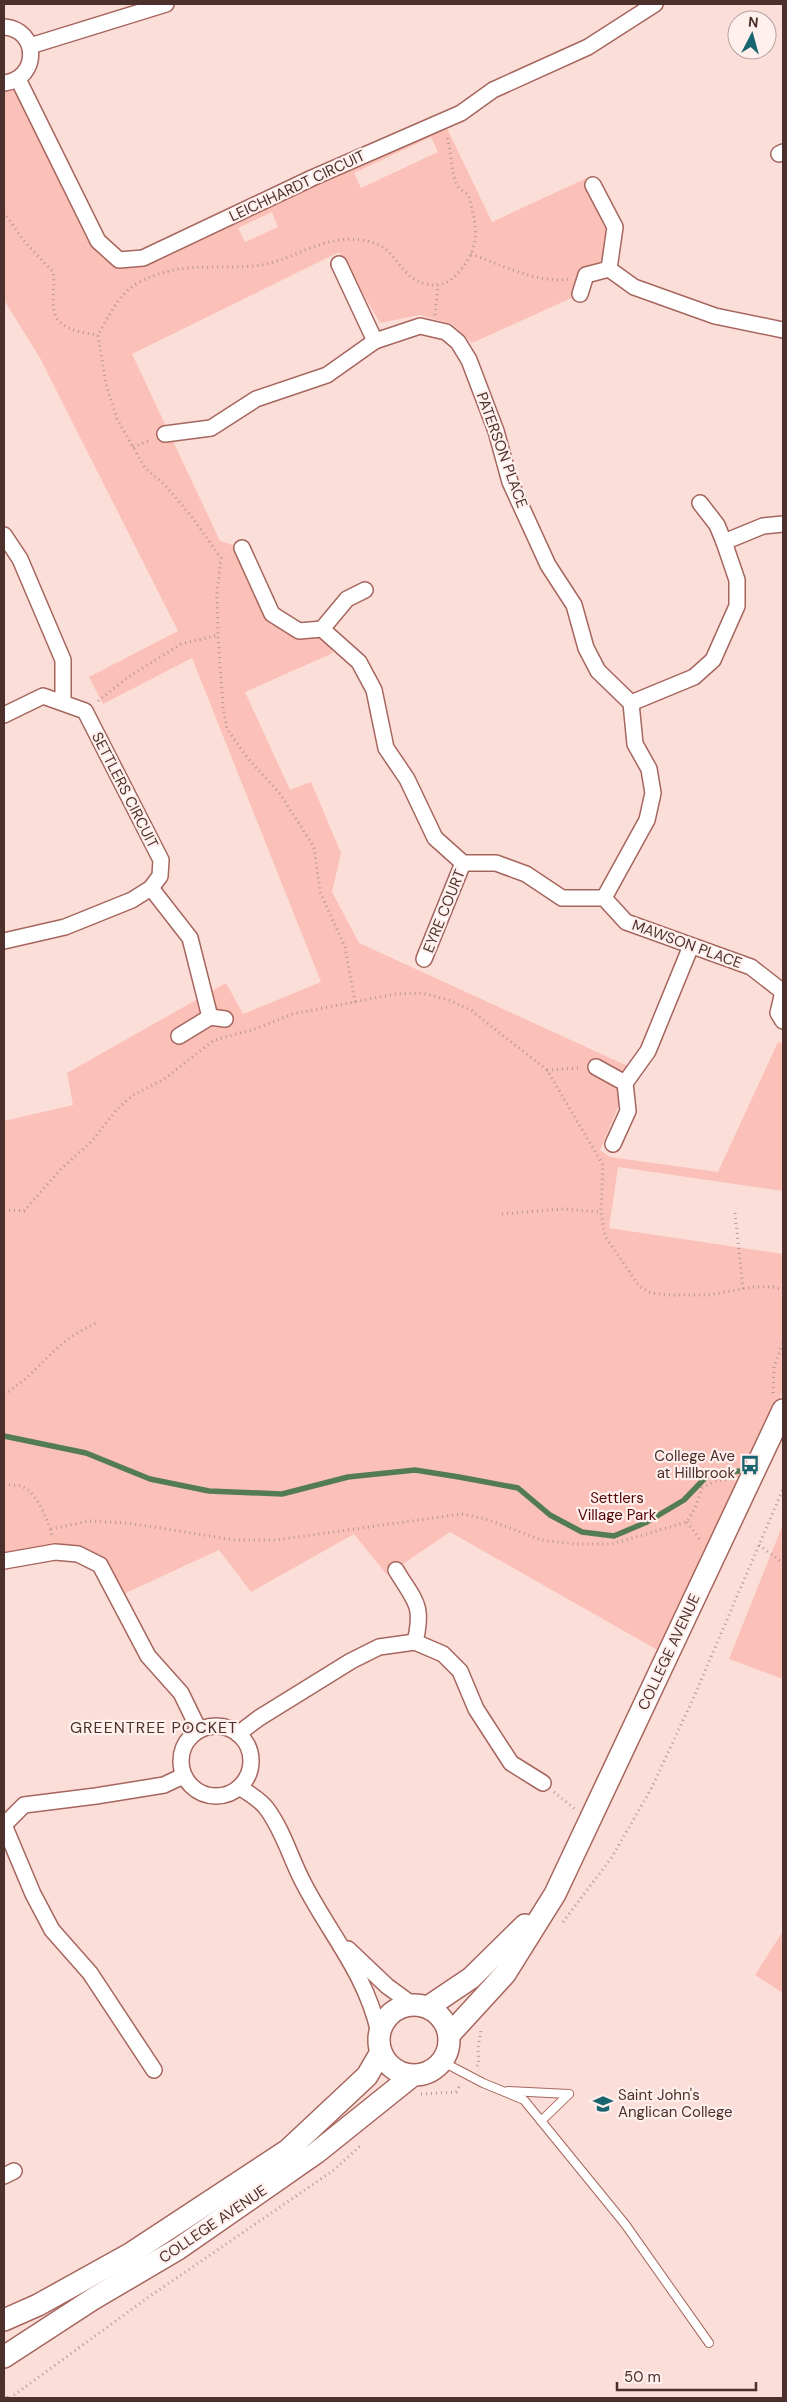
<svg xmlns="http://www.w3.org/2000/svg" width="787" height="2402" viewBox="0 0 787 2402" font-family="'DM Sans',sans-serif">
	<rect width="100%" height="100%" fill="#fcded9"/>
	<!-- green -->
	<g fill="#fbc0b7" fill-rule="evenodd">
		<path d="M18,79L98,241L119,260L143,258L443,120L492,222L591,176L593,185L615,227L609,269L586,275L580,294L472,343L452,324L420,315L380,323L339,252L132,354L220,541L242,548L272,614L299,631L322,629L333,653L245,692L290,790L311,782L341,853L332,892L359,943L634,1069L600,1150L610,1157L718,1172L778,1042L783,1043V1191L618,1167L609,1228L783,1254V1391L668,1656L450,1532L387,1575L354,1534L251,1592L219,1550L117,1597L100,1565L78,1554L4,1561V1121L73,1105L67,1073L226,983L243,1014L321,982L192,658L103,704L89,677L178,631L40,358L4,300V82ZM431,137L438,152L361,188L354,173ZM272,212L278,227L245,242L238,228Z"/>
		<path d="M783,1524V1679L729,1659Z"/>
		<path d="M783,1931V1993L755,1975Z"/>
	</g>
	<g fill="none" stroke-linecap="round" stroke-linejoin="round">
		<!-- stream -->
		<path stroke="#547c54" stroke-width="5.5" d="M4,1436L86,1453L150,1479L209,1491L282,1494L348,1477L415,1470L459,1477L518,1488L550,1515L582,1532L614,1536L647,1522L684,1500L708,1475L739,1471"/>
		<defs>
			<g id="lane">
				<path d="M443,2062L483,2083L524,2100L625,2224L709,2343"/>
				<path d="M508,2091L569,2094"/>
				<path d="M541,2121L569,2094"/>
			</g>
			<g id="street">
				<path d="M4,27C39,29 40,79 4,83"/>
				<path d="M30,46L166,4"/>
				<path d="M18,79L98,241L119,260L143,258L312,178L461,113L493,90L588,47L655,4"/>
				<path d="M779,154L783,152"/>
				<path d="M593,185L615,227L609,269"/>
				<path d="M339,264L375,341"/>
				<path d="M609,269L634,287L715,316L783,330"/>
				<path d="M580,294L586,275L609,269"/>
				<path d="M165,434L211,428L256,399L327,375L375,341L420,326L446,332L458,342L469,360L496,431L510,482L548,565L574,605L586,648L598,671L631,703L635,744L649,769L653,793L647,820L604,898"/>
				<path d="M4,535L20,559L63,660V701"/>
				<path d="M724,542L763,526L783,524"/>
				<path d="M242,548L272,614L299,631L322,629"/>
				<path d="M365,590L347,599L322,629L359,662L374,690L386,748L407,779L435,838L463,863H496L526,874L562,898H604L626,922L751,967L783,992"/>
				<path d="M631,703L694,677L713,660L737,606V580L724,542L717,525L700,503"/>
				<path d="M4,715L43,696L85,711L161,860L160,876L151,888L132,900L65,927L4,941"/>
				<path d="M151,888L190,938L210,1017"/>
				<path d="M424,959L463,863"/>
				<path d="M783,992L778,1013L783,1021"/>
				<path d="M179,1036L210,1017L225,1019"/>
				<path d="M596,1067L625,1083L628,1111L613,1144"/>
				<path d="M625,1083L648,1051L691,946"/>
				<path d="M4,1561L55,1552L78,1554L100,1565L148,1656L181,1693L199,1730"/>
				<path d="M396,1570C415,1602 424,1604 415,1642"/>
				<circle cx="216" cy="1761" r="35"/>
				<path d="M238,1734L259,1718L351,1661L379,1647L415,1642L443,1654L460,1671L476,1709L511,1763L543,1783"/>
				<path d="M240,1787C249,1794 261,1800 267,1809C284,1832 291,1860 304,1884C331,1936 366,1974 379,2033"/>
				<path d="M4,1825L33,1894L52,1930L90,1973L154,2070"/>
				<path d="M4,1825L24,1805L96,1796L164,1785L183,1776"/>
				<path d="M348,1949L387,1986L413,2005"/>
				<path d="M4,2176L14,2171"/>
			</g>
			<g id="secondary">
				<circle cx="414" cy="2040" r="35"/>
				<path d="M428,2007L471,1978L525,1925"/>
				<path d="M450,2034L505,1974L555,1894L783,1410"/>
				<path d="M4,2320L38,2305L130,2254L288,2150L367,2076L381,2052"/>
				<path d="M4,2357L93,2299L178,2249L316,2153L412,2076"/>
			</g>
		</defs>
		<!-- lane casing -->
		<use href="#lane" stroke="#a6665d" stroke-width="10"/>
		<!-- street casing -->
		<use href="#street" stroke="#a6665d" stroke-width="18"/>
		<!-- secondary casing -->
		<use href="#secondary" stroke="#a6665d" stroke-width="24"/>
		<!-- path -->
		<g stroke="#b59893" stroke-width="3" stroke-dasharray="1 4" stroke-linecap="butt">
			<path d="M4,212L23,240L53,272C55,282 53,292 53,303C53,329 78,332 98,335"/>
			<path d="M471,254C496,263 542,285 568,279"/>
			<path d="M435,315L438,285"/>
			<path d="M133,447L151,440"/>
			<path d="M98,701L127,678L181,644L218,635"/>
			<path d="M355,1002L345,947L320,892L314,847L280,794L247,757L227,729L223,707L218,635L217,593L221,558L192,517L165,485L145,468L117,419L106,384L98,335C107,319 119,294 136,284C179,260 209,270 254,266C296,262 328,228 374,243C397,250 401,279 426,284C439,287 450,283 459,272C476,252 479,235 472,210C471,205 470,199 468,195C465,192 459,189 457,185C450,170 452,152 447,137"/>
			<path d="M547,1070L581,1068"/>
			<path d="M4,1210L24,1211L60,1170L92,1141L117,1109L133,1095L163,1080L214,1040L252,1030L293,1014L395,994L422,993L449,1000L472,1011L547,1070L603,1165L601,1212L605,1236L639,1286L651,1293L669,1295H708L754,1287H774L783,1290"/>
			<path d="M735,1213L743,1289"/>
			<path d="M502,1214L563,1209L601,1212"/>
			<path d="M773,1393L774,1367L783,1343"/>
			<path d="M4,1394C24,1383 38,1366 54,1351C67,1339 81,1330 96,1323"/>
			<path d="M4,1484C10,1485 18,1485 23,1487C36,1491 50,1524 52,1537"/>
			<path d="M687,1522L701,1541"/>
			<path d="M51,1529L89,1521L128,1523L235,1540H276L462,1514L489,1520L541,1540L575,1544H612L687,1522L696,1506L702,1488L715,1481L730,1479"/>
			<path d="M759,1545L783,1563"/>
			<path d="M554,1792L575,1809"/>
			<path d="M563,1922L612,1857L651,1789L693,1699L783,1489"/>
			<path d="M477,2066L479,2064L478,2048L481,2031"/>
			<path d="M421,2094L456,2092L460,2085"/>
			<path d="M4,2392L8,2398"/>
			<path d="M10,2398L143,2301L334,2170L360,2146"/>
		</g>
		<!-- lane -->
		<use href="#lane" stroke="#fff" stroke-width="8"/>
		<!-- street -->
		<use href="#street" stroke="#fff" stroke-width="15"/>
		<!-- secondary -->
		<use href="#secondary" stroke="#fff" stroke-width="21"/>
	</g>
	<!-- icons -->
	<defs>
		<symbol id="bus-bare" viewBox="-9 -9 18 18"><path d="M-5-6H5V4H4V6H2V4H-2V6H-4V4H-5ZM-3.5-4V0h7V-4ZM-3.5 1.2v1.5H-2V1.2ZM2 1.2v1.5H3.5V1.2Z" fill="#19656f" stroke="#ffefed" stroke-width="2.5" paint-order="stroke"/></symbol>
		<symbol id="school-bare" viewBox="-9 -9 18 18"><path d="M0-5L7-2L0 1L-7-2ZM-4 1L0 2.5L4 1V4Q0 6-4 4Z" fill="#19656f" stroke="#ffefed" stroke-width="2.5" paint-order="stroke"/></symbol>
	</defs>
	<g fill-rule="evenodd">
		<use href="#bus-bare" x="736" y="1451" width="28" height="28"/>
		<use href="#school-bare" x="589" y="2090" width="28" height="28"/>
	</g>
	<g text-anchor="middle" dominant-baseline="central" stroke-width="4.5" stroke-linejoin="round" paint-order="stroke">
		<!-- street labels -->
		<g font-size="15" fill="#4c302c" stroke="#ffefed">
			<text transform="translate(297 186) rotate(-25)">LEICHHARDT CIRCUIT</text>
			<text transform="translate(502 450) rotate(70)">PATERSON PLACE</text>
			<text transform="translate(125 790) rotate(63)">SETTLERS CIRCUIT</text>
			<text transform="translate(444 911) rotate(-68)">EYRE COURT</text>
			<text transform="translate(687 944) rotate(20)">MAWSON PLACE</text>
			<text transform="translate(669 1652) rotate(-65)">COLLEGE AVENUE</text>
			<text transform="translate(213 2224) rotate(-34)">COLLEGE AVENUE</text>
		</g>
		<!-- poi labels -->
		<g font-size="15" fill="#4c302c" stroke="#ffefed" text-anchor="end">
			<text x="735" y="1456">College Ave<tspan x="735" dy="17">at Hillbrook</tspan></text>
			<text x="618" y="2095" text-anchor="start">Saint John's<tspan x="618" dy="17">Anglican College</tspan></text>
		</g>
		<!-- park labels -->
		<g font-size="15" fill="#540504" stroke="#ffefed">
			<text x="617" y="1498">Settlers<tspan x="617" dy="17">Village Park</tspan></text>
		</g>
		<!-- neighbourhood labels -->
		<g font-size="16" letter-spacing="1" fill="#4c302c" stroke="#ffefed">
			<text x="154" y="1727">GREENTREE POCKET</text>
		</g>
	</g>
	<!-- border -->
	<rect width="787" height="2402" fill="none" stroke="#4c302c" stroke-width="10"/>
	<!-- north arrow -->
	<g transform="translate(752 35) rotate(6)"><circle r="24" fill="#ffefed" stroke="#b7a3a0"/>
	<path d="M0-4L9 19L0 12L-9 19Z" fill="#19656f"/>
	<text y="-8" font-size="14" font-weight="bold" text-anchor="middle" fill="#4c302c">N</text>
	</g>
	<!-- scale -->
	<path d="M617 2382v8h139v-8" fill="none" stroke="#4c302c" stroke-width="2.5"/>
	<text x="624" y="2382" font-size="15" fill="#4c302c" stroke="#ffefed" stroke-width="4" paint-order="stroke">50 m</text>
</svg>
